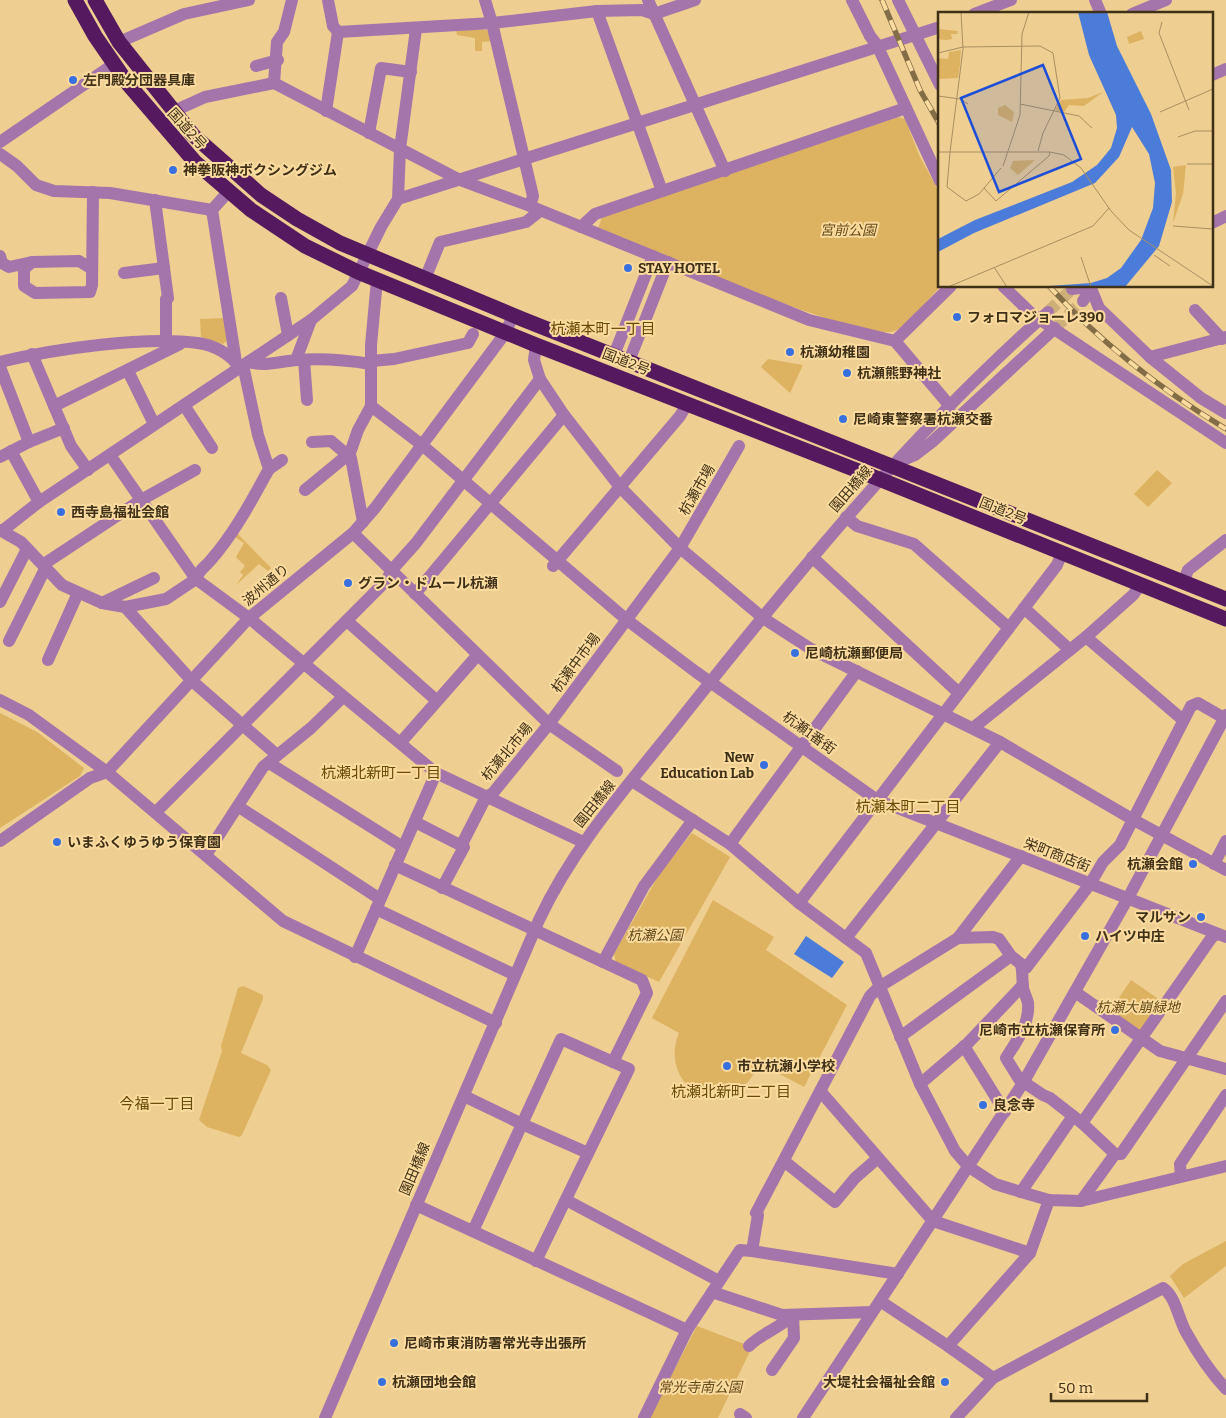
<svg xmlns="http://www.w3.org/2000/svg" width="1226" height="1418" viewBox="0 0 1226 1418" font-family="Bitter,'Noto Sans JP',serif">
	<rect width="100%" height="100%" fill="#efce91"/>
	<!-- green -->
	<g fill="#ddb260">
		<path d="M456,29L487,30L492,41L482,42V51H475V38L457,35Z"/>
		<path d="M898,117L905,119L919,155L940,194L941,286C932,295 904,328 895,331C863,343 642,247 598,229L602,217Z"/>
		<path d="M226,318L229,339L223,344L201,337L200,319Z"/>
		<path d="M768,359L803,365L790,393L761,367Z"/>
		<path d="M1157,470L1172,483L1148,507L1134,494Z"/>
		<path d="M234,530L271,568L268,571L259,564L236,585L243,575L240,572L245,566L236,557L244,543L235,537Z"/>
		<path d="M0,713L37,732L84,768L80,776L0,828Z"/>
		<path d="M692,833L730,857L659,982L616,962L614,954L660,873Z"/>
		<path d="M713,900L774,937L766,950L847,1005L804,1087L759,1063C755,1071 751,1080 744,1086C708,1118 660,1078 679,1033L652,1018Z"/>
		<path d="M1131,980L1163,1002L1140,1032L1110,1011Z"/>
		<path d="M243,986L263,995V999L241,1053L267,1065L271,1070L242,1135L239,1137L207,1127L199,1120L222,1051L221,1046L238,988Z"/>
		<path d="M1226,1241V1266L1184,1298L1170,1276L1183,1264Z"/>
		<path d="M697,1326L752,1347L718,1418H649Z"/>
	</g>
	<!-- water -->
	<path fill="#4b7cd9" d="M806,936L844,962L832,978L794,954Z"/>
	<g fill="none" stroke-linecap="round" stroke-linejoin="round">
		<!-- minor-tunnel -->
		<g stroke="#ccaf79" stroke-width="12" stroke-dasharray="12 6" stroke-linecap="butt">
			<path d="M1048,312L1072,289"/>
			<path d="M1055,328L1083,301"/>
		</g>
		<!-- minor -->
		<g stroke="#a475ab" stroke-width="12">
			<path d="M485,0L492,23L533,196L530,206"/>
			<path d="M648,0L725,171"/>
			<path d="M852,0L870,36L877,45L940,181"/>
			<path d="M898,0L940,85"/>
			<path d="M1095,0L1101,14"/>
			<path d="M597,11L662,191"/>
			<path d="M974,14L1011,0"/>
			<path d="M1132,14L1166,0"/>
			<path d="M338,32L492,23L597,11L642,10L654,14L695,0"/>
			<path d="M119,42L184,14L249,0"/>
			<path d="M256,66L278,60"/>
			<path d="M1212,75L1226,69"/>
			<path d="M274,83L277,42L284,32L292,0"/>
			<path d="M174,111L205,97L274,83L460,180L530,206L809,320L895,341L950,406"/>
			<path d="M326,111L338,32L333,26L328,0"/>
			<path d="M369,133L381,68L411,72"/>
			<path d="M0,142L114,64"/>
			<path d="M0,154L17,166L36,185L54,191L110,193L212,210"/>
			<path d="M228,192L212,210L236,362"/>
			<path d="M398,199L400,149L416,29"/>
			<path d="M155,200L168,298L166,299V342"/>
			<path d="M1212,223L1226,216"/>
			<path d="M581,227L595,214L906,108"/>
			<path d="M0,256L2,263L9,267L32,262"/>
			<path d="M92,269L79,261L32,262L24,269V286L35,293L90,292L92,285L93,192"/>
			<path d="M124,273L164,268"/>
			<path d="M425,279L440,242L526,222L540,211"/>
			<path d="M377,280L371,345V406L422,445L627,620L696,672L877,800L1226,937"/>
			<path d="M1003,286L1033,315L1226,443"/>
			<path d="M1090,286L1099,308L1150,357L1201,398L1226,413"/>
			<path d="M1072,289L1090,287"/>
			<path d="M281,298L288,335"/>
			<path d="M1083,301L1092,286"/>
			<path d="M1195,310L1222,339"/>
			<path d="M895,341L951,286"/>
			<path d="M536,345L534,360L540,379L564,415L620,487L680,548L763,618L811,649L1000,742L1132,819L1226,870"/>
			<path d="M32,354L71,446L88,470"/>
			<path d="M614,355L653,256"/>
			<path d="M1150,357L1226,337"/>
			<path d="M296,360L311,320"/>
			<path d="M304,360L307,400"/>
			<path d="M371,361L394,359L468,343L473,334"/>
			<path d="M629,361L668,262"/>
			<path d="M0,362C54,349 143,336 198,343C213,345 232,354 239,368"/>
			<path d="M248,362C266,367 280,361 298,360C323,358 346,360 371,364"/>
			<path d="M0,367L29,442L0,457"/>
			<path d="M128,371L154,424"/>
			<path d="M184,405L212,448"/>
			<path d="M54,406L180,344"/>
			<path d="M29,442L64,428"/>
			<path d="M312,442L331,441L351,458L363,522"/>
			<path d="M11,451L39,502"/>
			<path d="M110,455L196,579L249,618L436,773L583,842"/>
			<path d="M896,463L915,455L932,442L1055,328"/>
			<path d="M269,469L282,460"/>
			<path d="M305,490L350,453L358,430L371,406"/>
			<path d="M846,517L857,526L914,544L1009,628"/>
			<path d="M0,530L21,542L62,585L102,603L125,607L191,680L277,755"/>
			<path d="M2,531L39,502L311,320L352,286L381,227L398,199L940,27"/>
			<path d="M353,533L549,724L617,771"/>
			<path d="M812,557L959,693"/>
			<path d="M44,564L141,500L195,470"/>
			<path d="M553,566L680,416L687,404"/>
			<path d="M1183,583L1188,570L1226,540"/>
			<path d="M415,594L564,415"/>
			<path d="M0,602L27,549"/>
			<path d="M102,603L154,578"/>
			<path d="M125,607L166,599L196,579C198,571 205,567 210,561C234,534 252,500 269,469L258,435L243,365"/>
			<path d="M1024,608L1070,650"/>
			<path d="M347,621L436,700"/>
			<path d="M1086,637L1183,720"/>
			<path d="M9,641L46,567"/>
			<path d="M48,660L78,593"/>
			<path d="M0,700L29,715L107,772L283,921L496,1023"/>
			<path d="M973,728L1086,637L1133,595L1140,585"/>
			<path d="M401,742L475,658"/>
			<path d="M269,763L403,847"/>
			<path d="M632,781L730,844L799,903L866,953L920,1084L955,1151L969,1167L995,1184L1021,1192L1049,1200L1081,1201L1226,1166"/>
			<path d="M239,807L380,899"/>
			<path d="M156,812L387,580L391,571L416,543L540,379"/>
			<path d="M415,822L464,847L442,888"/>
			<path d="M0,841L90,778L107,772L249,618L353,533L375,508L506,332L513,315"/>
			<path d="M730,844L857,671"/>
			<path d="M461,846L486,797L493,793L549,724L680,548L739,446"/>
			<path d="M206,855L263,767L311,728L343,697"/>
			<path d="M1214,864L1226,841"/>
			<path d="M395,865L642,980L647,993L613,1062"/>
			<path d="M799,903L1057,565L1062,553"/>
			<path d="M376,909L515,975"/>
			<path d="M846,938L1000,742"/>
			<path d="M958,938L1021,856"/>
			<path d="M355,957L436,773"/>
			<path d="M603,962L644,886L693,820"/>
			<path d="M1021,964C1023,973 1022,980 1023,988C1024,993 1027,998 1028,1003C1030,1024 1016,1042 1006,1058L1019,1079L1043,1095L1050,1098L1082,1123L1115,1154"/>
			<path d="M1075,992L1160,1051L1226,1069"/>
			<path d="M900,1037L1011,956"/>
			<path d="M964,1046L1005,1112"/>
			<path d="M920,1084L968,1043L1023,985"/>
			<path d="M821,1092L933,1221L1030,1253"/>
			<path d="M464,1096L522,1124L473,1231"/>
			<path d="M1082,1123L1212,937L1218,934"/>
			<path d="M784,1161L835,1202L855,1178L878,1158"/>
			<path d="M1181,1176L1180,1164L1226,1095"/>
			<path d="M1021,1192L1073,1116"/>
			<path d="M566,1200L719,1281"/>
			<path d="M1081,1201L1115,1154H1121L1226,1001"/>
			<path d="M416,1205L687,1330"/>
			<path d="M752,1251L898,1274"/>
			<path d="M536,1261L629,1069L561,1039L522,1124L588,1153"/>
			<path d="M712,1292L782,1315L872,1312"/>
			<path d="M880,1301L948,1346"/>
			<path d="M749,1346C762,1333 780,1328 793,1315"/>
			<path d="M772,1370L794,1338L793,1315"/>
			<path d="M993,1378L948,1346L1030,1253L1049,1200"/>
			<path d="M740,1414L746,1418"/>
			<path d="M325,1418L539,920C575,843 632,781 684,715C797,573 912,432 1048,312"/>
			<path d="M644,1418L687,1330L740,1250L752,1251L758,1215L756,1213L870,996L879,987L958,938L993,937L999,939L1011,956L1026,968L1090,884L1103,862L1120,845L1191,706L1198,703L1224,718"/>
			<path d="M803,1418L1023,1083L1128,898L1226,715"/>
			<path d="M956,1418L993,1378L1163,1288C1176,1297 1178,1318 1186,1332C1197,1352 1210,1372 1226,1389"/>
		</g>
		<!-- highway -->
		<g stroke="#54195e" stroke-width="15">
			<path d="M75,0L95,36L128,84L195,162L251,210L305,246L358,272L536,345L879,479L1226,619"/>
			<path d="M95,0L119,42L193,135L261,195L297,219L340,243L522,319L1226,599"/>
		</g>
		<defs>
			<g id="rail">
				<path d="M882,0L920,90L940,125"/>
				<path d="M1049,286C1101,343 1160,389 1226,429"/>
			</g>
		</defs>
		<!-- rail casing -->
		<use href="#rail" stroke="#826d46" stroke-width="5.5"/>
		<!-- rail -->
		<use href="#rail" stroke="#fddb9e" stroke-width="4" stroke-dasharray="11" stroke-linecap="butt"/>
	</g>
	<!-- markers -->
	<g fill="#3870df" stroke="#fddb9e" stroke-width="2">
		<circle cx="73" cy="80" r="5"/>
		<circle cx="173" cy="170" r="5"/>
		<circle cx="628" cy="268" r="5"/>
		<circle cx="957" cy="317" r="5"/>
		<circle cx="790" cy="352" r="5"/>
		<circle cx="847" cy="373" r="5"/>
		<circle cx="843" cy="419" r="5"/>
		<circle cx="61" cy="512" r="5"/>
		<circle cx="348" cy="583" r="5"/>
		<circle cx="795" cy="653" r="5"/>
		<circle cx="764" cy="765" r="5"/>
		<circle cx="57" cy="842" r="5"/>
		<circle cx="1193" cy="864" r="5"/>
		<circle cx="1201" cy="917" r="5"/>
		<circle cx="1085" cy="936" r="5"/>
		<circle cx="1115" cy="1030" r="5"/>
		<circle cx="727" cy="1066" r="5"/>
		<circle cx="983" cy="1105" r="5"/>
		<circle cx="394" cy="1343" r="5"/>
		<circle cx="382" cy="1382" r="5"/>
		<circle cx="945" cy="1382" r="5"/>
	</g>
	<g text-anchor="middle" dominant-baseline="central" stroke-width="4" stroke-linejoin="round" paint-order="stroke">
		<!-- poi labels -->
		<g font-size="14" font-weight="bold" fill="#3e3118" stroke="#fddb9e" text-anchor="start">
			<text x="83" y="80">左門殿分団器具庫</text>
			<text x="183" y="170">神拳阪神ボクシングジム</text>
			<text x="638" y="268">STAY HOTEL</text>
			<text x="967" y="317">フォロマジョーレ390</text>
			<text x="800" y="352">杭瀬幼稚園</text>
			<text x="857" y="373">杭瀬熊野神社</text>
			<text x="853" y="419">尼崎東警察署杭瀬交番</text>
			<text x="71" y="512">西寺島福祉会館</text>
			<text x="358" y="583">グラン・ドムール杭瀬</text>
			<text x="805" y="653">尼崎杭瀬郵便局</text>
			<text x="754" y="757" text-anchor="end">New<tspan x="754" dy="16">Education Lab</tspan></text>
			<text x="67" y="842">いまふくゆうゆう保育園</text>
			<text x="1183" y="864" text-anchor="end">杭瀬会館</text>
			<text x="1191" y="917" text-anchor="end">マルサン</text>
			<text x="1095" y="936">ハイツ中庄</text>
			<text x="1105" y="1030" text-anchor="end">尼崎市立杭瀬保育所</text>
			<text x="737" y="1066">市立杭瀬小学校</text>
			<text x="993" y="1105">良念寺</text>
			<text x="404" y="1343">尼崎市東消防署常光寺出張所</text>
			<text x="392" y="1382">杭瀬団地会館</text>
			<text x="935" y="1382" text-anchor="end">大堤社会福祉会館</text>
		</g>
		<!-- street labels -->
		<g font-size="14" fill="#3e3118" stroke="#fddb9e">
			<text transform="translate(187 129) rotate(48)">国道2号</text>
			<text transform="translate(626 362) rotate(21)">国道2号</text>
			<text transform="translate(851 489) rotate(-49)">園田橋線</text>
			<text transform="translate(697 490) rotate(-60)">杭瀬市場</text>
			<text transform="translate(1003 511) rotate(22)">国道2号</text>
			<text transform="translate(266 585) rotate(-40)">波州通り</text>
			<text transform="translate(576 663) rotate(-53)">杭瀬中市場</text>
			<text transform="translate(809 733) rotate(36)">杭瀬1番街</text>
			<text transform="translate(507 752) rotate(-50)">杭瀬北市場</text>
			<text transform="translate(595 804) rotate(-51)">園田橋線</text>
			<text transform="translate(1057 855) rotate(21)">栄町商店街</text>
			<text transform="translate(415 1169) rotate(-67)">園田橋線</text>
		</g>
		<!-- park labels -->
		<g font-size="14" font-style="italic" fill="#634b1a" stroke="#fddb9e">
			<text x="848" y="230">宮前公園</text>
			<text x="655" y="935">杭瀬公園</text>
			<text x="1138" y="1007">杭瀬大崩緑地</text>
			<text x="700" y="1387">常光寺南公園</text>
		</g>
		<!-- neighbourhood labels -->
		<g font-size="15" fill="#684b06" stroke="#fddb9e">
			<text x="603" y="329">杭瀬本町一丁目</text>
			<text x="381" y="773">杭瀬北新町一丁目</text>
			<text x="908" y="807">杭瀬本町二丁目</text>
			<text x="731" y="1092">杭瀬北新町二丁目</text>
			<text x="157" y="1104">今福一丁目</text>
		</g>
	</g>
	<!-- overview -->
	<g transform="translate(938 12)">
		<rect width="275" height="275" fill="#efce91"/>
		<path d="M0,17L20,19L19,22H13L14,27L8,28L0,27ZM203,19L206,27L191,32L189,25ZM23,38L22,52L19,51L22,52L20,66L0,67L1,46L10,47L11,40ZM165,80L146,94L131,93L126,100L117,98L123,88L150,86ZM67,93L76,100L74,110L60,103V96ZM97,148L80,163L72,156L75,149ZM248,153L245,182L235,211L238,181L235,155Z" fill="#ddb260"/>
		<path d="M140,0H169L179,34L213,102L233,158L234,190L221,234L187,275H98L153,271L169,266L183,256L203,228L215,196L217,171L211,142L194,115L181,145L157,171L36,221L0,240V227L37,208L134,170L159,153L173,136L179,116L178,103L151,43Z" fill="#4b7cd9"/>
		<path fill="none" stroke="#a88f61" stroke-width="1" d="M224,10L221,21L251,98M0,41L25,35L102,34L115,41L122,86L105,121L100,139M0,84L22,87L30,92M82,92L141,104L154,116M222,100L275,77M240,125L257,119H275M0,140H112L126,143L143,156L173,199L191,218L275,274M12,140L9,175L28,189L41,182L63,156M12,140L25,37L23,0M249,152H275M65,154L82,103L84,22L91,0M46,176L58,189L111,144L112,140M235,214L275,217M216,243L232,254M143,245L153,275M56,255L69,275M10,275L155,214L171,196"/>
		<path fill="#1d4ed8" fill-opacity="0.15" stroke="#1d4ed8" stroke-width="2.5" d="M105,53L143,147L61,180L23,86Z"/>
		<rect width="275" height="275" fill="none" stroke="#3e3118" stroke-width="2.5"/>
	</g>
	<!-- scale -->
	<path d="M1051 1393v8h96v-8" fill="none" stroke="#3e3118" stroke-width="2.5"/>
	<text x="1058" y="1393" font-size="15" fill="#3e3118" stroke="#fddb9e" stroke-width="4" paint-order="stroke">50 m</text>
</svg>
